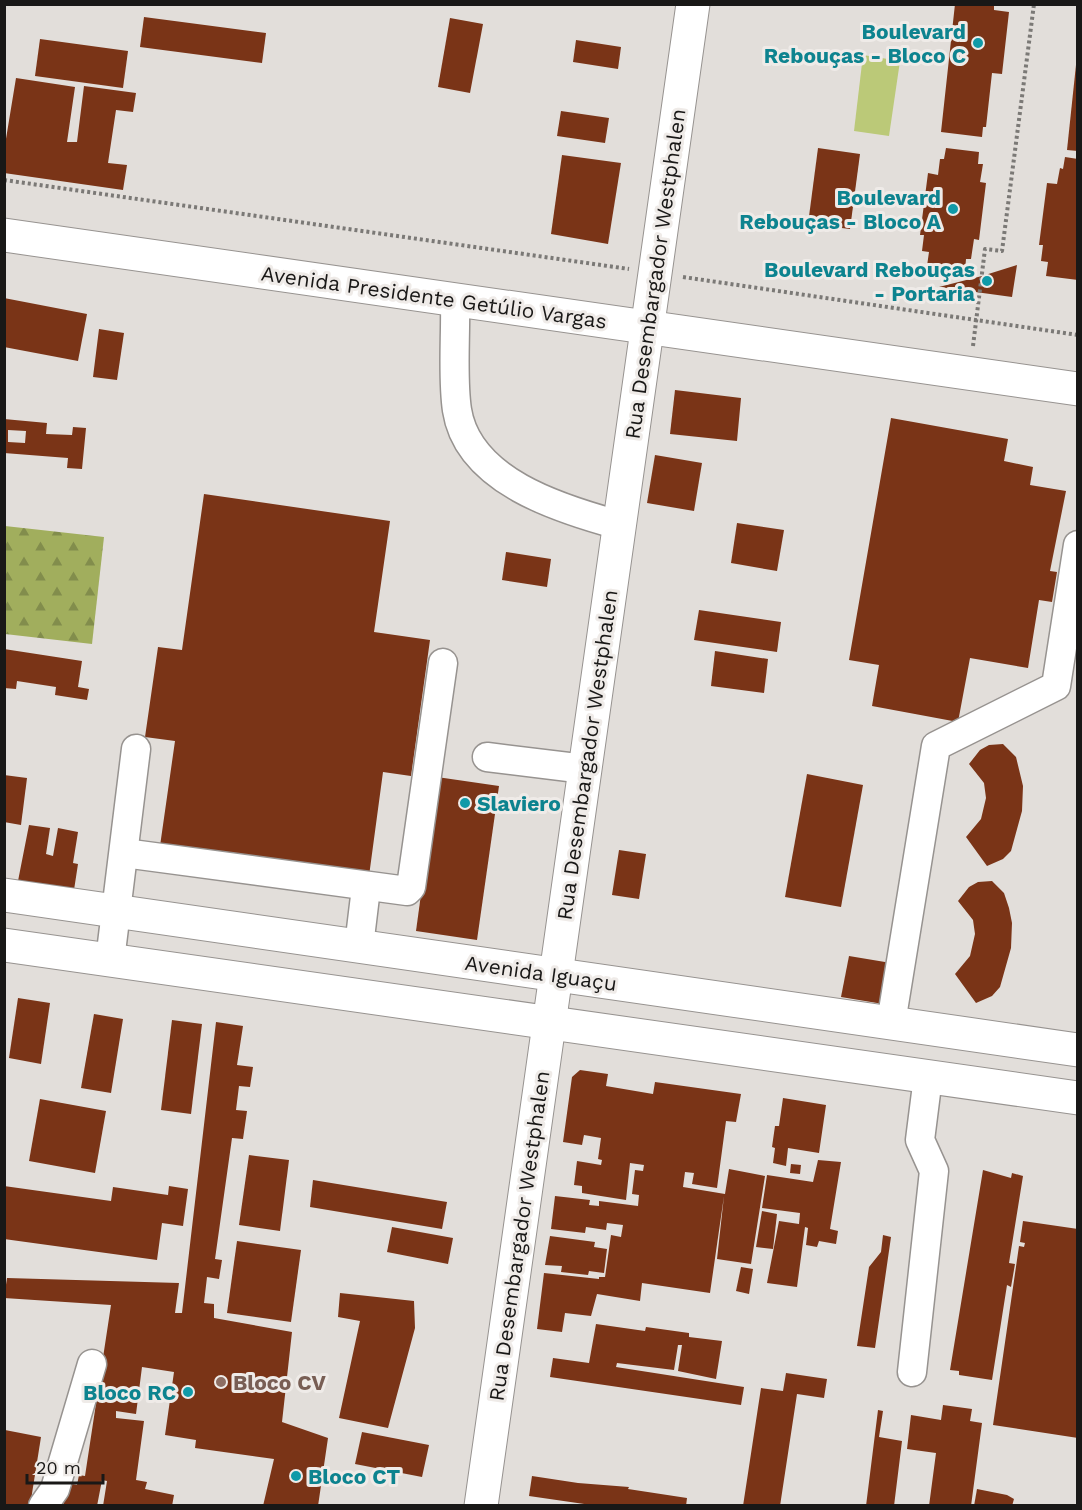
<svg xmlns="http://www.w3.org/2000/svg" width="1082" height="1510" viewBox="0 0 1082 1510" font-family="'Work Sans',sans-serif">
	<defs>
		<pattern id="forest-firs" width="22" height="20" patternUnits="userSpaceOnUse" patternTransform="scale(1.5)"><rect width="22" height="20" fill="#a1ae5d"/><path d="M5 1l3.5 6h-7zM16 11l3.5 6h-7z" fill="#828d4c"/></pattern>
	</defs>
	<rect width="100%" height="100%" fill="#e2deda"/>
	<!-- forest -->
	<path fill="url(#forest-firs)" d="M5,526L104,537L92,644L5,634Z"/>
	<!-- pitch -->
	<path fill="#bbc978" d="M863,55L900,61L889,136L854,131Z"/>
	<!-- building -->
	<g fill="#7a3417" fill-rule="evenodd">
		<path d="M955,4H994V10L1009,12L1002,74L992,73L986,127H983L982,137L941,132Z"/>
		<path d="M144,17L266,33L262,63L140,47Z"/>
		<path d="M450,18L483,24L470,93L438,87Z"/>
		<path d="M40,39L128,51L123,88L35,76Z"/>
		<path d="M576,40L621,47L618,69L573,62Z"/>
		<path d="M1076,65H1078V151L1067,150Z"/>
		<path d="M16,78L75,87L67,142H77L84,86L136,93L133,112L116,110L108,163L127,165L123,190L4,173V151Z"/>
		<path d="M561,111L609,118L605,143L557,136Z"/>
		<path d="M818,148L860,154L850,229L808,224Z"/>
		<path d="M946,148L979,152L978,164H983L980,182L986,183L979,240L974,239L971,259H966L965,271L927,266L929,252L922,251L924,235H920L928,173L938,175L940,159H944Z"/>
		<path d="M562,155L621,163L608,244L551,234Z"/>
		<path d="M1065,157L1078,159V280L1046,276L1048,262L1041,261L1043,245H1039L1047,183L1057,184L1060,168L1063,169Z"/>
		<path d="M1017,265L1012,297L939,287L982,276Z"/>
		<path d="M4,298L87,314L78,361L4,347Z"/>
		<path d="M99,329L124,333L117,380L93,377Z"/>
		<path d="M675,390L741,398L737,441L670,434Z"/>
		<path d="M891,418L1008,439L1004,461L1033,467L1030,485L1066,491L1050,571L1057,572L1052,602L1039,600L1028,668L970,658L958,722L872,706L879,665L849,660Z"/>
		<path d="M4,419L47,423L46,434L72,435L73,427L86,428L82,469L67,468L68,458L4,453ZM8,430L26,431L25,443L8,442Z"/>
		<path d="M655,455L702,463L694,511L647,503Z"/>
		<path d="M204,494L390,521L374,632L430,640L411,776L383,772L369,876L160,846L175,741L145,737L158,647L182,650Z"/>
		<path d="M737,523L784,530L777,571L731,563Z"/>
		<path d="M506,552L551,559L547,587L502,580Z"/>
		<path d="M699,610L781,622L777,652L694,640Z"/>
		<path d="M4,649L82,661L78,687L89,689L87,700L55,695L56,687L17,681L16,689L4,688Z"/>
		<path d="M715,651L768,659L764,693L711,686Z"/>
		<path d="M1003,744L1016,757L1023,786L1022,811L1011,851L1003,859L987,866L966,837L981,819L986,798L984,783L969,764L980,750L989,745Z"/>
		<path d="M807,774L863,785L841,907L785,897Z"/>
		<path d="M4,775L27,778L21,825L4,822Z"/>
		<path d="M437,777L499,786L477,940L416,931Z"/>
		<path d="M29,825L50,828L46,854L53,856L58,828L78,832L73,863L78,864L74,890L18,881Z"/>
		<path d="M619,850L646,854L639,899L612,895Z"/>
		<path d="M992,881L1004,893L1009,908L1012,923L1011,948L1000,987L992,996L976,1003L955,974L970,956L975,934L973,920L958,901L969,887L978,882Z"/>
		<path d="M849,956L891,963L883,1004L841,997Z"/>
		<path d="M18,998L50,1003L41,1064L9,1058Z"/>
		<path d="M94,1014L123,1019L111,1093L81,1088Z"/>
		<path d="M172,1020L202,1024L191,1114L161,1110Z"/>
		<path d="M216,1022L243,1026L237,1065L253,1067L250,1087L239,1086L236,1110L247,1111L243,1139L232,1138L215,1259L222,1260L219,1279L207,1277L204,1303L214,1304V1318L292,1332L282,1422L328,1438L318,1506H263L274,1459L195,1448L196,1440L165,1435L174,1372L142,1367L136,1414L116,1411V1418L144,1421L136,1480L147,1482L145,1489L174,1495L172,1506H103L107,1481L102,1480L97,1506H63L67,1483L77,1485L79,1475L85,1476L111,1305L4,1298L7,1278L179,1283L175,1313H182Z"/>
		<path d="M580,1070L608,1074L606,1086L653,1094L655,1082L741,1094L736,1122L726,1121L717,1188L692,1184L694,1173L685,1172L683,1187L725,1194L729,1169L765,1176L751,1264L717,1259L724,1196L710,1293L642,1283L640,1301L597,1294L591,1316L565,1313L562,1332L537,1329L544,1273L599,1279V1277H605L611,1235L621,1237L623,1225L607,1223L606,1230L586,1227L585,1233L551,1229L555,1196L590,1200L589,1205L599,1206V1201L638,1206L639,1195L632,1194L635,1170L643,1171L644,1165L630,1163L626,1200L582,1193V1186L574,1185L577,1161L601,1165L602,1160L598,1159L601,1138L584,1135L582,1145L563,1142L572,1077Z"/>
		<path d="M783,1098L826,1105L819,1153L788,1148L786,1166L773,1163L775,1148L772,1147L775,1126H779Z"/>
		<path d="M40,1099L106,1111L95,1173L29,1161Z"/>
		<path d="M249,1155L289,1160L280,1231L239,1225Z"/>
		<path d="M818,1160L841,1162L830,1229L838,1231L836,1244L819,1241L817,1247L806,1245L808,1228L805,1227L797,1287L767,1283L779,1221L799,1224L800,1213L762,1208L767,1175L813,1182Z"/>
		<path d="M791,1164L801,1165L800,1174L790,1173Z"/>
		<path d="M983,1170L1011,1178L1012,1173L1023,1176L1009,1263L1015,1264L1011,1287L1007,1285L992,1380L959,1375V1371L950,1370Z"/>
		<path d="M313,1180L447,1202L442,1229L310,1207Z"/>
		<path d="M4,1186L111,1201L113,1187L168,1195L169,1186L188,1189L183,1226L162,1223L157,1260L4,1239Z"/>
		<path d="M762,1211L777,1214L773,1249L756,1247Z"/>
		<path d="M1023,1221L1078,1229V1438L993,1425L1019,1246L1024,1247L1025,1243L1020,1242Z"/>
		<path d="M392,1227L453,1238L448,1264L387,1252Z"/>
		<path d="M883,1235L891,1237L875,1348L857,1346L869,1267L881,1252Z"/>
		<path d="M550,1236L595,1242L594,1247L607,1249L604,1273L589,1271L588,1275L561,1272L562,1266L545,1265Z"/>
		<path d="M237,1241L301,1250L291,1322L227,1313Z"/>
		<path d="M741,1267L753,1269L749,1294L736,1291Z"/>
		<path d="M340,1293L414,1301L415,1328L388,1428L339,1418L360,1321L338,1317Z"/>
		<path d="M596,1324L645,1331L646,1327L689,1333V1337L722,1341L716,1379L678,1371L682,1345H678L674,1370L617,1363L616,1367L744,1387L741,1405L550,1377L553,1358L589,1363Z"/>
		<path d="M786,1373L827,1379L824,1398L797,1394L780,1506H743L761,1388L783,1391Z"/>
		<path d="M943,1405L972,1409L970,1421L982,1423L971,1506H929L936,1453L907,1449L911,1415L941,1420Z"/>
		<path d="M878,1410L883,1411L879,1437L902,1441L894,1506H866Z"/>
		<path d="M5,1430L41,1437L30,1506H5Z"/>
		<path d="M362,1432L429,1445L422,1477L355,1464Z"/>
		<path d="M532,1476L578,1483L629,1487L628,1489L687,1498L686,1506H598L529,1496Z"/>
		<path d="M977,1489L1007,1495L1014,1499L1012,1506H974Z"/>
	</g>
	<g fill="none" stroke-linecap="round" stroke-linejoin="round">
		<defs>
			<g id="minor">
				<path d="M455,300C456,334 452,378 457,410C468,481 560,509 619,525"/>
				<path d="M487,757L585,769"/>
				<path d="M124,853L407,891L411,887L443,663"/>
				<path d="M359,946L366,888"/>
				<path d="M110,960L136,749"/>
				<path d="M891,1023L936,746L1056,686L1078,545"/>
				<path d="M912,1372L934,1171L920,1140L928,1077"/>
				<path d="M43,1506L55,1489L92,1364"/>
			</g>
			<g id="major">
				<path d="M4,235L1078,389"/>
				<path d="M4,895L1078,1050"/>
				<path d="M4,945L1078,1098"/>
				<path d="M481,1506L693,4"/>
			</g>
		</defs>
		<!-- minor casing -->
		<use href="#minor" stroke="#979390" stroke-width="31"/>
		<!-- major casing -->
		<use href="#major" stroke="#979390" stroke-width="35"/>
		<!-- path -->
		<g stroke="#7b7976" stroke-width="4" stroke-dasharray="3 3" stroke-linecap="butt">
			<path d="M4,180L629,269"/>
			<path d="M683,277L1078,335"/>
			<path d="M973,346L985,249L1002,251L1034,4"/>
		</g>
		<!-- minor -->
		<use href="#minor" stroke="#fff" stroke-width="28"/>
		<!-- major -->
		<use href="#major" stroke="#fff" stroke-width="33"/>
	</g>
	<!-- markers -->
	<g fill="#0f9aa8" stroke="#efebe8" stroke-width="2">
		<circle cx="978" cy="43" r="6"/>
		<circle cx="953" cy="209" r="6"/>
		<circle cx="987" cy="281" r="6"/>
		<circle cx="465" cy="803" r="6"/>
		<circle cx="188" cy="1392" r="6"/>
		<circle cx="296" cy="1476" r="6"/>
	</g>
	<circle fill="#8d6e63" stroke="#efebe8" stroke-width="2" cx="221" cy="1382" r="6"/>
	<g text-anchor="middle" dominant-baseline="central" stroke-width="6" stroke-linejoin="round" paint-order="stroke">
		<!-- culture labels -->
		<g font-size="21" font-weight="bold" fill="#0d838f" stroke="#efebe8" text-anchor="end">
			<text x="966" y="31">Boulevard<tspan x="966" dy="24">Rebouças - Bloco C</tspan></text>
			<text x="941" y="197">Boulevard<tspan x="941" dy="24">Rebouças - Bloco A</tspan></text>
			<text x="975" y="269">Boulevard Rebouças<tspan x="975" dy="24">- Portaria</tspan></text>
			<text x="477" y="803" text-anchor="start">Slaviero</text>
			<text x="176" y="1392">Bloco RC</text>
			<text x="308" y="1476" text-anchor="start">Bloco CT</text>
		</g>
		<!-- street labels -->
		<g font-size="21" fill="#191817" stroke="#efebe8">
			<text transform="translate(655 274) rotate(-82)">Rua Desembargador Westphalen</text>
			<text transform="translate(434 297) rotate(8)">Avenida Presidente Getúlio Vargas</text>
			<text transform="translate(587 755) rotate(-82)">Rua Desembargador Westphalen</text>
			<text transform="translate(541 973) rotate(8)">Avenida Iguaçu</text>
			<text transform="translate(519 1236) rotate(-82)">Rua Desembargador Westphalen</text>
		</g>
		<!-- education labels -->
		<g font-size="21" font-weight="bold" fill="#785e54" stroke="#efebe8" text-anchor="start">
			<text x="233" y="1382">Bloco CV</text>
		</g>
	</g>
	<!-- border -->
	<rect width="1082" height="1510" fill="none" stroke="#191817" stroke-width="12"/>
	<!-- scale -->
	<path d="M27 1474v9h76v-9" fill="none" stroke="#191817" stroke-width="3"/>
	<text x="36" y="1474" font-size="18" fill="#191817" stroke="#efebe8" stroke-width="4.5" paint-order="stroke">20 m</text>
</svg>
